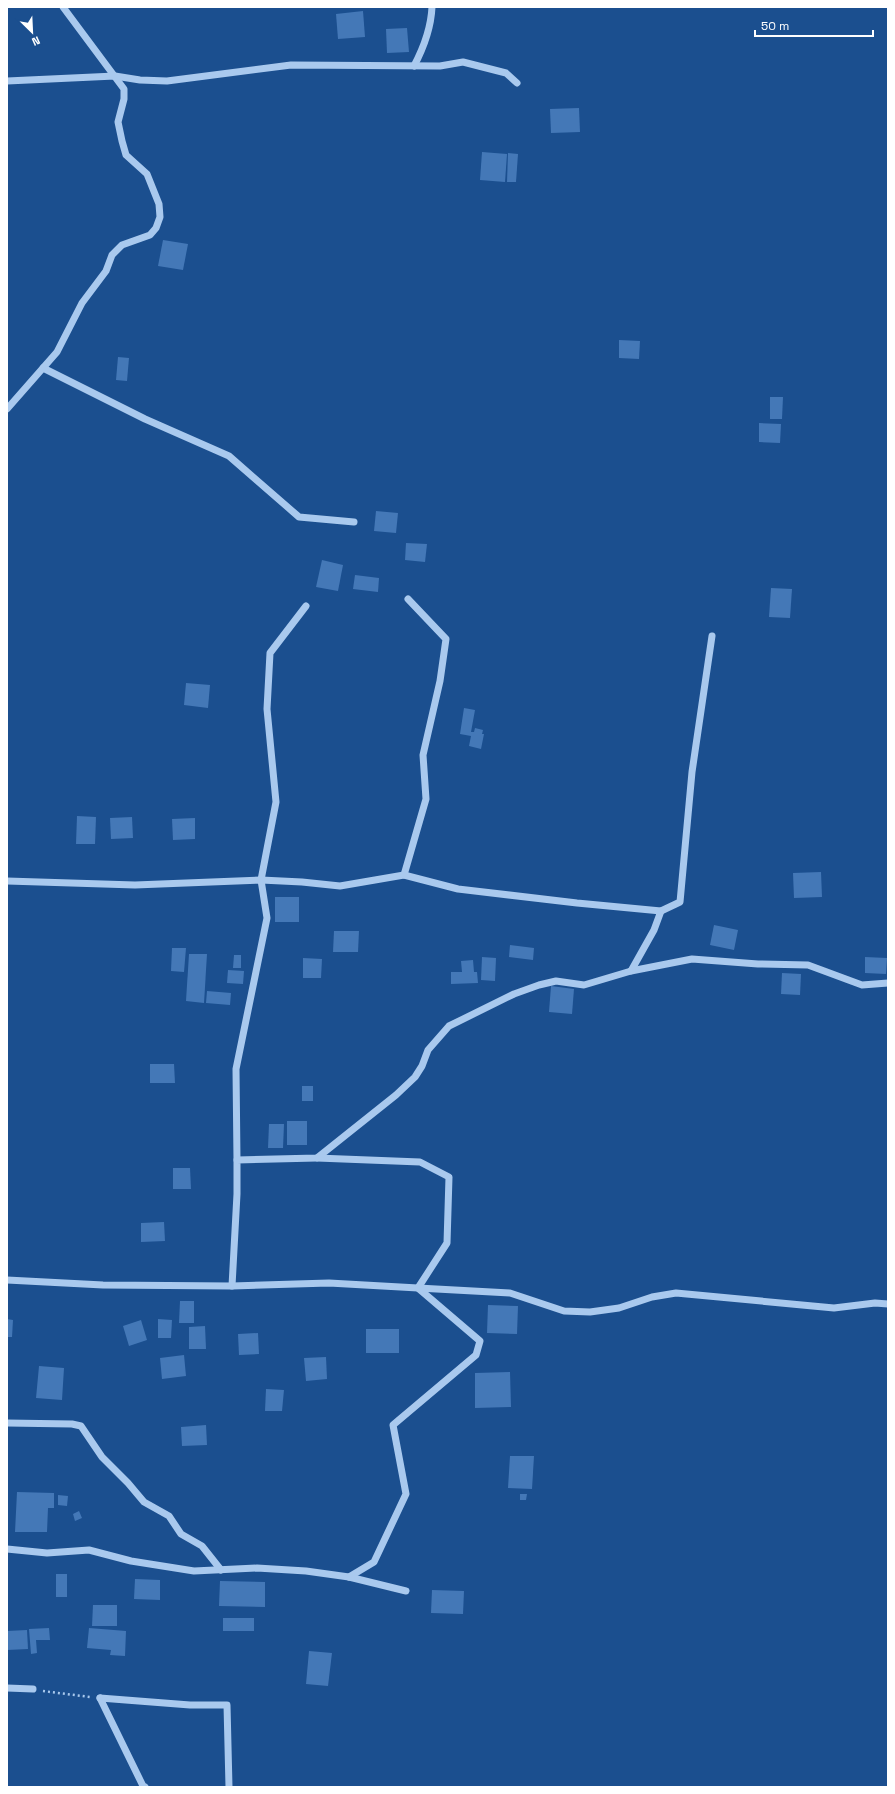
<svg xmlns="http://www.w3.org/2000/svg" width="895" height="1794" viewBox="0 0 895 1794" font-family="'Space Grotesk',sans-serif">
	<rect width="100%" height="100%" fill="#1b4f8f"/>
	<!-- building -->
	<g fill="#4478b7">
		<path d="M363,11L365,37L338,39L336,14Z"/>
		<path d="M407,28L409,52L387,53L386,29Z"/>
		<path d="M579,108L580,132L551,133L550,109Z"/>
		<path d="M482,152L507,154L505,182L480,180Z"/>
		<path d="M508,153L518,154L516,182H507Z"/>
		<path d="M163,240L188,244L183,270L158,266Z"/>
		<path d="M619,340L640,341L639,359L619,358Z"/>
		<path d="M118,357L129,358L127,381L116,380Z"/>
		<path d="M770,397H783L782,419H770Z"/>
		<path d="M759,423L781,424L780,443L759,442Z"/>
		<path d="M376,511L398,513L396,533L374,531Z"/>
		<path d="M406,543L427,544L425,562L405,560Z"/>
		<path d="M322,560L343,565L338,591L316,587Z"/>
		<path d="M355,575L379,578L378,592L353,589Z"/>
		<path d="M771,588L792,589L790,618L769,617Z"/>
		<path d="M186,683L210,685L208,708L184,705Z"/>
		<path d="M464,708L475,710L471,732H474L475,728L483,730L482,734H484L481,749L469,746L471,736L460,734Z"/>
		<path d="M77,816L96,817L95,844H76Z"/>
		<path d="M132,817L133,838L111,839L110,818Z"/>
		<path d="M195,818V839L173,840L172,819Z"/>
		<path d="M821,872L822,897L794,898L793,873Z"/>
		<rect x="275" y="897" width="24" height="25"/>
		<path d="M714,925L738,930L734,950L710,945Z"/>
		<path d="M334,931H359L358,952H333Z"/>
		<path d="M510,945L534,948L533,960L509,957Z"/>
		<path d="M172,948H186L184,972L171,971Z"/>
		<path d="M189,954H207L204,1003L186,1001Z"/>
		<path d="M234,955H241V968H233Z"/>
		<path d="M482,957L496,958L495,981L481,980Z"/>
		<path d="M865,957L887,958L886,974L865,973Z"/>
		<path d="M303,958L322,959L321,978H303Z"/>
		<path d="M473,960L474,972H477L478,983L451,984V972H462L461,961Z"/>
		<path d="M228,970L244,971L243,984L227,983Z"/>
		<path d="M782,973L801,974L800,995L781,994Z"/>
		<path d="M551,986L574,989L572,1014L549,1012Z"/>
		<path d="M207,991L231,993L230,1005L206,1003Z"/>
		<path d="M150,1064H174L175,1083H150Z"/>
		<rect x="302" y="1086" width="11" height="15"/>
		<rect x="287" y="1121" width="20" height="24"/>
		<path d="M269,1124H284L283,1148H268Z"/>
		<path d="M173,1168H190L191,1189H173Z"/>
		<path d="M164,1222L165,1241L141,1242V1223Z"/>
		<path d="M180,1301H194V1323H179Z"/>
		<path d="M488,1305L518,1306L517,1334L487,1333Z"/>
		<path d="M7,1319L13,1320L12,1337H7Z"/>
		<path d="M158,1319L172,1320L171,1338H158Z"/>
		<path d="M141,1320L147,1340L129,1346L123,1326Z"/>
		<path d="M205,1326L206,1349H189V1327Z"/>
		<rect x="366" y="1329" width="33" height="24"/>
		<path d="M258,1333L259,1354L239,1355L238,1334Z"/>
		<path d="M184,1355L186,1376L162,1379L160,1358Z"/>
		<path d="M326,1357L327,1379L306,1381L304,1358Z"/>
		<path d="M39,1366L64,1368L62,1400L36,1398Z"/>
		<path d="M510,1372L511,1407L475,1408V1373Z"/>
		<path d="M266,1389L284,1390L282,1411H265Z"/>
		<path d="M206,1425L207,1445L182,1446L181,1427Z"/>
		<path d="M510,1456H534L532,1489L508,1488Z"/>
		<path d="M17,1492L54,1493V1508H48L47,1532H15Z"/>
		<path d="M520,1494H527L526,1500H520Z"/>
		<path d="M58,1495L68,1496L67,1506L58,1505Z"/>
		<path d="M79,1511L82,1518L75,1521L73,1514Z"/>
		<rect x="56" y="1574" width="11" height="23"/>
		<path d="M135,1579L160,1580V1600L134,1599Z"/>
		<path d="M220,1581L265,1582V1607L219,1606Z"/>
		<path d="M432,1590L464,1591L463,1614L431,1613Z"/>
		<path d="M93,1605H117V1626H92Z"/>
		<rect x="223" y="1618" width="31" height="13"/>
		<path d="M49,1628L50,1640H36L37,1653L31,1654L29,1629Z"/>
		<path d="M89,1628L126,1631L125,1656L110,1655L111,1650L87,1648Z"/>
		<path d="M27,1630L28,1649L7,1650V1631Z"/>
		<path d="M309,1651L332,1653L328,1686L306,1684Z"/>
	</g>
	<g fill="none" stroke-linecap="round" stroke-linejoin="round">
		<!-- path -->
		<path stroke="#a9c9ee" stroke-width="2.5" stroke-dasharray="2 3" stroke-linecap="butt" d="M43,1691L90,1697"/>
		<!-- minor -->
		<g stroke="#a9c9ee" stroke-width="7">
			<path d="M414,66C424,47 431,29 432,7"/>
			<path d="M7,81L115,76L140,80L167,81L291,65L440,66L463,62L506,73L517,83"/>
			<path d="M43,368L145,419L229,456L299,517L354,522"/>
			<path d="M7,409L57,352L82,303L106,271L112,255L122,245L150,235L156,228L160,217L159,204L147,174L126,155L122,141L118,122L124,99V89L63,7"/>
			<path d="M404,875L426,799L423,755L440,681L446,639L408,599"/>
			<path d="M7,881L135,885L261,880L302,882L340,886L404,875L458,889L577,903L661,911"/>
			<path d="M631,971L692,959L758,964L808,965L862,985L888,983"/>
			<path d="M317,1158L420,1162L449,1177L447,1243L418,1288L480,1341L476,1355L393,1425L406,1494L374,1562L349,1577"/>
			<path d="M237,1160L236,1069L267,918L261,880L276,802L267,709L270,653L306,606"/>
			<path d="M7,1280L103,1285L232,1286L329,1283L418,1288L510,1293L564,1311L590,1312L619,1308L652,1297L676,1293L834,1308L875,1303L888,1304"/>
			<path d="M232,1286L237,1194V1160L317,1158L396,1095L415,1077L422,1066L428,1050L449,1026L514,994L539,985L556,981L584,985L631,971L654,930L661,911L680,902L692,772L712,636"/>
			<path d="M7,1423L72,1424L81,1426L102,1457L128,1483L144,1502L169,1516L181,1534L202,1546L221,1570"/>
			<path d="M7,1549L47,1553L89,1550L131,1561L194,1571L257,1568L306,1571L349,1577L406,1591"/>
			<path d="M7,1688L33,1689"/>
			<path d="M100,1698L190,1705H227L229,1787"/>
			<path d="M100,1698L143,1786L145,1787"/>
		</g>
	</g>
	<!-- border -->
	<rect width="895" height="1794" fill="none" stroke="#ffffff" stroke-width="16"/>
	<!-- north arrow -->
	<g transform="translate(32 32) rotate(156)" stroke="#1b4f8f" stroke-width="3" paint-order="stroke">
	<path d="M0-3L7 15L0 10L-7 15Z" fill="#ffffff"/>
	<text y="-6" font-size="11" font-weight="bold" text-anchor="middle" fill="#ffffff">N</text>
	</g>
	<!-- scale -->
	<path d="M755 30v6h118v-6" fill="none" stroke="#ffffff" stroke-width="2"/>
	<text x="761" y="30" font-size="12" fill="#ffffff" stroke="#1b4f8f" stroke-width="3" paint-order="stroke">50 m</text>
</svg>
